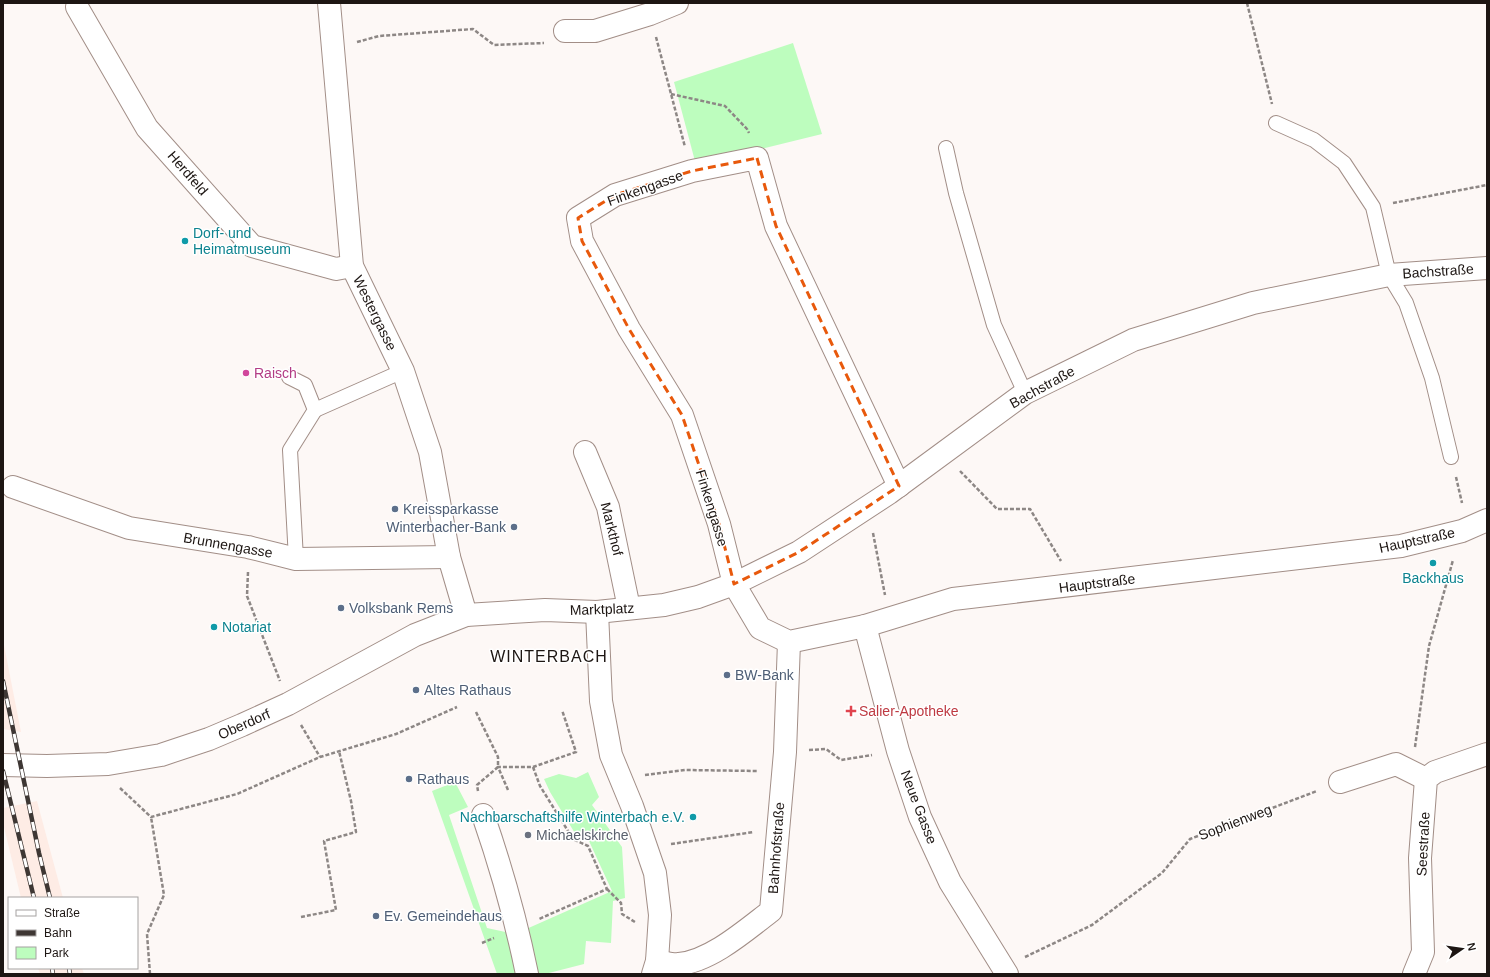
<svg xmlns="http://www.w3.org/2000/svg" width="1490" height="977" viewBox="0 0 1490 977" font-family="Helvetica,sans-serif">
	<rect width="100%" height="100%" fill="#fdf8f6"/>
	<!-- built -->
	<g fill="#feece5">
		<path d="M3,640L21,732L3,729Z"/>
		<path d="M37,801L63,898H21L3,823V808Z"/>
		<path d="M38,968H82L84,974H40Z"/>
	</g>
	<!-- green -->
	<g fill="#bdfdbe">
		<path d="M793,43L822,134L696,165L674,82Z"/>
		<path d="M588,772L599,797L592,805L622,847L625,898L613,901L611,943L586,941L584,964L545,974H497L432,791L455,782L468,807L449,815L487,928L515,934L612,891L589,841L576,835L550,792L544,779L559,774L576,778Z"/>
	</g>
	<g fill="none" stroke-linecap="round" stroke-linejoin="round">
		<defs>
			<g id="lane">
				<path d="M1276,123L1314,140L1344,163L1373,207L1389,275L1406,303L1432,378L1451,457"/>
				<path d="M946,148L956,193L994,325L1025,393"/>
				<path d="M289,377L305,385L315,410L290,450L296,559"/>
				<path d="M315,410L403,371"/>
			</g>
			<g id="street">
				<path d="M329,3L352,266L403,371L430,452L449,557L466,615"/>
				<path d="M77,7L147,128L252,246L336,269L352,266"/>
				<path d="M565,31H595L650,14L677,3"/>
				<path d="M585,452L608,507L629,608"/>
				<path d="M899,486L776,226L757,158L692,171L615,195L578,218L582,241L629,329L682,415L719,524L734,584L760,628L789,642L865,626L953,599L1401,546L1462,531L1487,520"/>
				<path d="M13,487L129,528L248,547L296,559L449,557"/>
				<path d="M865,626L898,751L920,817L950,882L1007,974"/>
				<path d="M1340,782L1396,764L1426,779"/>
				<path d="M483,815C501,867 516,920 527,974"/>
				<path d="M657,961C664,962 672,965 679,964C711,961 746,930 771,911L785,752L789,642"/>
				<path d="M1414,974L1423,952L1420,858L1426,779L1435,772L1487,754"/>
			</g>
			<g id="secondary">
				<path d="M597,612L601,701L611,755L632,806L655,873L660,915L657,961L653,974"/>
				<path d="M3,765L47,766L108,764L161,755L209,739L242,725L288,704L415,635L466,615L545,610L597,612L664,605L698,597L734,584L799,552L889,493L1025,393L1133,340L1253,303L1389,275L1487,268"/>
			</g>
		</defs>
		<!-- lane casing -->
		<use href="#lane" stroke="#a28e87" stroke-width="16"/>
		<!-- street casing -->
		<use href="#street" stroke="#a28e87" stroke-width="24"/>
		<!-- secondary casing -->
		<use href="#secondary" stroke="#a28e87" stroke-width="24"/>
		<!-- path -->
		<g stroke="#8d8785" stroke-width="2.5" stroke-dasharray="4 2" stroke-linecap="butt">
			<path d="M1247,3L1272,104"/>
			<path d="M656,37L685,147"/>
			<path d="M357,42L379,36L473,29L494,45L544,43"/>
			<path d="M671,94L725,106L747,129L749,133"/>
			<path d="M1393,203L1487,185"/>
			<path d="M960,471L997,509H1030L1061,561"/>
			<path d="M1456,477L1462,503"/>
			<path d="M873,533L885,595"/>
			<path d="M248,572L247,596L280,681"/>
			<path d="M476,712L498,757V767L477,785L478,791"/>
			<path d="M301,725L320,757"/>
			<path d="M1415,747L1429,646L1453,560"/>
			<path d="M809,750L826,749L841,760L872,755"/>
			<path d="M533,767L540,786L573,839L588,846L607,889L539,919"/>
			<path d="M645,775L685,770L758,771"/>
			<path d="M120,788L151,817L237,794L320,757L396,734L457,707"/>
			<path d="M508,790L498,767H533L576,752L562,710"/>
			<path d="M671,844L754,832"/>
			<path d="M607,889L621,903L622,914L635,922"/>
			<path d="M301,917L336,910L324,841L356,832L351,801L339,751"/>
			<path d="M482,943L494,938"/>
			<path d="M1025,957L1092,925L1162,873L1190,839L1317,791"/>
			<path d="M150,974L147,934L164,895L151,817"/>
		</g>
		<!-- lane -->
		<use href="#lane" stroke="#fff" stroke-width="14"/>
		<!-- street -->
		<use href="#street" stroke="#fff" stroke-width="22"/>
		<!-- secondary -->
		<use href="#secondary" stroke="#fff" stroke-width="22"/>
		<defs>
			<g id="rail">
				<path d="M3,681L39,853L50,898"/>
				<path d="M3,771L34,898"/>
				<path d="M52,968L53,974"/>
				<path d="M69,968L70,974"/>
			</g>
		</defs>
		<!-- rail casing -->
		<use href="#rail" stroke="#3e3734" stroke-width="4.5"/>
		<!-- rail -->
		<use href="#rail" stroke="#fff" stroke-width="3" stroke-dasharray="9" stroke-linecap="butt"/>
	</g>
	<!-- marked area -->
	<path fill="none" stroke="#e8590c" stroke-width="3" stroke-dasharray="8 5" stroke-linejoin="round" d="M757,158L776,226L899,486L799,552L734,584L719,524L682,415L629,329L582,241L578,218L615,195L692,171Z"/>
	<!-- markers -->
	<g fill="#0f9aa8" stroke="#fff" stroke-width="1.5">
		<circle cx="185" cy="241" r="4"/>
		<circle cx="1433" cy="563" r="4"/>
		<circle cx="214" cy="627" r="4"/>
		<circle cx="693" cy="817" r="4"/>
	</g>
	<circle fill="#d1479c" stroke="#fff" stroke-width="1.5" cx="246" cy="373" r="4"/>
	<g fill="#5c6f8a" stroke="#fff" stroke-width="1.5">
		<circle cx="395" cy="509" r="4"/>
		<circle cx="514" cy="527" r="4"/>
		<circle cx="341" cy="608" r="4"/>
		<circle cx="727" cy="675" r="4"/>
		<circle cx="416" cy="690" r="4"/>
		<circle cx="409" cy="779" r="4"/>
		<circle cx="376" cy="916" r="4"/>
	</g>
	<path fill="#e0444e" stroke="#fff" stroke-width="1.5" d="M849 705h4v4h4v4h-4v4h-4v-4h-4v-4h4z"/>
	<circle fill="#6b7280" stroke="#fff" stroke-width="1.5" cx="528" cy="835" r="4"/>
	<g text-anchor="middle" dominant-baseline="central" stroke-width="3" stroke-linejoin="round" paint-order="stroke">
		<!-- street labels -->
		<g font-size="14" fill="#1d1613" stroke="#fff">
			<text transform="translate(188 173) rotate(49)">Herdfeld</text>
			<text transform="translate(645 188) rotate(-20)">Finkengasse</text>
			<text transform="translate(1438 271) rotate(-4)">Bachstraße</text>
			<text transform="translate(375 313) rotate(64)">Westergasse</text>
			<text transform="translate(1042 387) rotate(-29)">Bachstraße</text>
			<text transform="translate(712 508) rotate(73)">Finkengasse</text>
			<text transform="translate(612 529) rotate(76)">Markthof</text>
			<text transform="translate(1417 540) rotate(-12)">Hauptstraße</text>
			<text transform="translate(228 545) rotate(10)">Brunnengasse</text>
			<text transform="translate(1097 583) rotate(-7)">Hauptstraße</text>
			<text transform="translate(602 609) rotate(-2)">Marktplatz</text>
			<text transform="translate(244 724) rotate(-24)">Oberdorf</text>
			<text transform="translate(919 807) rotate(69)">Neue Gasse</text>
			<text transform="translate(1235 822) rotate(-21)">Sophienweg</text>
			<text transform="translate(1423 844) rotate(-87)">Seestraße</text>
			<text transform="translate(776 848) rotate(-86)">Bahnhofstraße</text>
		</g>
		<!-- culture labels -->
		<g font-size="14" fill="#0d838f" stroke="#fff" text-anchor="start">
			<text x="193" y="233">Dorf- und<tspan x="193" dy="16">Heimatmuseum</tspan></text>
			<text x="1433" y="578" text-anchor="middle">Backhaus</text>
			<text x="222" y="627">Notariat</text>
			<text x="685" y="817" text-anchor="end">Nachbarschaftshilfe Winterbach e.V.</text>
		</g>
		<!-- hotel labels -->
		<g font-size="14" fill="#b23c85" stroke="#fff" text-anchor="start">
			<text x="254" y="373">Raisch</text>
		</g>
		<!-- service labels -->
		<g font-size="14" fill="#4e5e75" stroke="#fff" text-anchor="start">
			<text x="403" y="509">Kreissparkasse</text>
			<text x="506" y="527" text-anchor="end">Winterbacher-Bank</text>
			<text x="349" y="608">Volksbank Rems</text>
			<text x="735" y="675">BW-Bank</text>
			<text x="424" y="690">Altes Rathaus</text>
			<text x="417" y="779">Rathaus</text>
			<text x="384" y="916">Ev. Gemeindehaus</text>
		</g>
		<!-- health labels -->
		<g font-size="14" fill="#be3a42" stroke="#fff" text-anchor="start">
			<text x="859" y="711">Salier-Apotheke</text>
		</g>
		<!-- worship labels -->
		<g font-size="14" fill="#5b616d" stroke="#fff" text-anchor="start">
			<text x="536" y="835">Michaelskirche</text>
		</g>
		<!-- quarter labels -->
		<g font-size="16" letter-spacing="1" fill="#1d1613" stroke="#fff">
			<text x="549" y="656">WINTERBACH</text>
		</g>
	</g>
	<!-- border -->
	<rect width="1490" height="977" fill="none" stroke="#1d1613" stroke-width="8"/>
	<!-- legend -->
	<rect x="8" y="897" width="130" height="72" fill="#ffffff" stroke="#a5a2a1"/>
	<rect x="16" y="910" width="20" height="6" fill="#ffffff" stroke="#a5a2a1"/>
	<text x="44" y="917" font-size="12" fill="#1d1613">Straße</text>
	<rect x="16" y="930" width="20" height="6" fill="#3e3734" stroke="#a5a2a1"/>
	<text x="44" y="937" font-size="12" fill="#1d1613">Bahn</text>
	<rect x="16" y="947" width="20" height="12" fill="#bdfdbe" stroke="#a5a2a1"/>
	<text x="44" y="957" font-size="12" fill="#1d1613">Park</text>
	<!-- north arrow -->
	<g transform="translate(1462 949) rotate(77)" stroke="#ffffff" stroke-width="3" paint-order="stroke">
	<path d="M0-3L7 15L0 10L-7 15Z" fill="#1d1613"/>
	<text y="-6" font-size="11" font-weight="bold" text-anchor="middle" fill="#1d1613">N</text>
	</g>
</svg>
